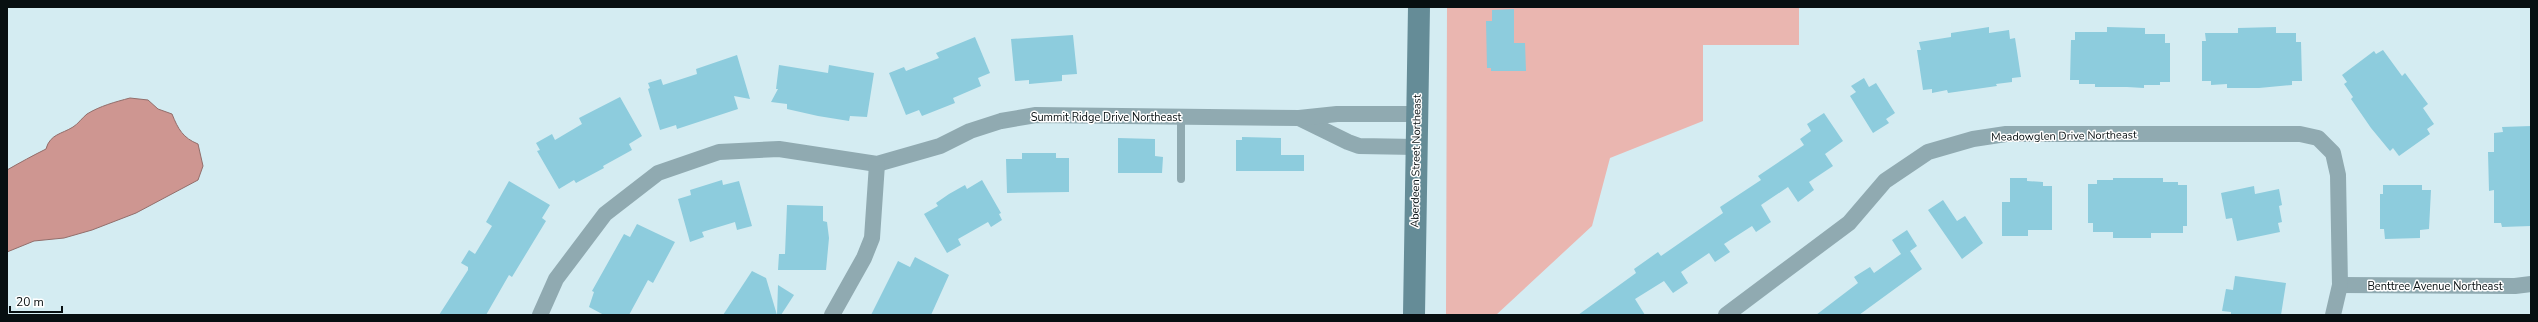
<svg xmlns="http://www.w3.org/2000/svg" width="2538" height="322" viewBox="0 0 2538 322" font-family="'Nunito Sans',sans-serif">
	<rect width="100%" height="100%" fill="#d4ecf2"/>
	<!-- green -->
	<path fill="#eab6b0" d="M1447,7H1799V45H1703V121L1610,158L1592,226L1496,315H1446Z"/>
	<!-- water -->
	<path fill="#ce9691" stroke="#926e6b" d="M130,98L148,100L158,109L172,114C178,129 183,138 198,144L203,166L198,180L136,213L92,230L64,238L34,241L7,252V170C21,162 32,156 46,149C50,134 62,134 73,127C78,124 82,118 87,114C100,106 115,102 130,98Z"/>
	<!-- building -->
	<g fill="#8dccdd">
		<path d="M1514,9V43H1525L1526,71H1491V68H1487L1486,21H1492V10Z"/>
		<path d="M1989,27V33L2009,30L2010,39L2015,38L2021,77L2012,78V82L1996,84L1997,86L1948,93L1947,90L1932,93V89L1923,90L1917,50H1921L1919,42L1951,37V33Z"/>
		<path d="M2107,27L2145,28V34H2165V43H2170V82H2160V85H2144V88L2127,87H2095V84H2079V80H2070L2071,40H2075V32H2107Z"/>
		<path d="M2276,27V33H2296V42H2301L2302,81H2292V85L2259,88H2227V84L2211,85V81H2202V41H2206L2205,33H2238V28Z"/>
		<path d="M1073,35L1077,74L1062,75V81L1029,84V80L1015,81L1011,39Z"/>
		<path d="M975,37L990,73L978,78L981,86L953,98L955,103L922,116L919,110L906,115L889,73L904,67L906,71L939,58L936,53Z"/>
		<path d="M2383,50L2402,76L2405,73L2428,104L2423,108L2434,124L2427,129L2430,134L2399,156L2393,148L2390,151L2371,128L2351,99L2353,97L2344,84L2347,82L2342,75L2374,51L2376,54Z"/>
		<path d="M737,55L750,99L734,96L738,109L677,129L676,125L660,130L648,89L650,88L648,83L661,79L663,85L697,74L696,69Z"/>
		<path d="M779,65L828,73L829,65L874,73L867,117L850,116L849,121L818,116L787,109V104L771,102L778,89H776Z"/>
		<path d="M1864,78L1869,87L1876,83L1895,113L1886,119L1889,123L1873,133L1850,96L1856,92L1851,86Z"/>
		<path d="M620,97L642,136L629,144L632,150L603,166L604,168L576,183L574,180L559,189L537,151L540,150L536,143L552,134L555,140L582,124L579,118Z"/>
		<path d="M1824,113L1843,141L1825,154L1833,166L1809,182L1814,190L1798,202L1788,187L1761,205L1771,222L1756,232L1752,226L1724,244L1730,252L1715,262L1709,253L1681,272L1688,283L1673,293L1664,281L1635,299L1645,315H1578L1636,273L1634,269L1658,252L1661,256L1723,213L1720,207L1761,180L1758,176L1804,145L1800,139L1811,131L1807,124Z"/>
		<path d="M2531,126V226L2502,227L2501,223H2494V190L2489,191L2488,152H2494V133L2503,132L2502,127Z"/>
		<path d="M1242,137L1281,138V155H1304V171H1236V140H1242Z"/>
		<path d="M1118,138L1155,139V156L1163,157L1162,173H1118Z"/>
		<path d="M1022,153H1056V158H1069V192L1007,193L1006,159H1022Z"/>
		<path d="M2010,178H2027V181L2043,182V186H2052V230H2028V236H2002V202H2010Z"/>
		<path d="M2113,178H2163V182H2178V185H2187V226H2183V233H2151V238H2113V232H2093V223H2088V184H2097V180H2113Z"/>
		<path d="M722,180L723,185L739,181L752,226L737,230L735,222L702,232L704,237L690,242L678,199L691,195L690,190Z"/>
		<path d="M982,180L1001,213L999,214L1002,220L991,227L988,222L958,239L961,245L947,253L924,214L938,206L936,203L949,194L965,185L967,189Z"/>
		<path d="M509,181L550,205L542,218L546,221L512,277L509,275L486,315H439L468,270V267L461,263L469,250L475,254L492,226L486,222Z"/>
		<path d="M2383,185H2422V190H2431L2429,229L2420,230V238L2385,239L2384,229H2380V194H2383Z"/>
		<path d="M2254,186L2255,194L2279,189L2282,205L2279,206L2282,222L2278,223L2280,232L2237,241L2232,218L2226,219L2221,193Z"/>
		<path d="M1943,200L1957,221L1965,216L1983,243L1962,259L1928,210Z"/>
		<path d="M787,205L823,206V221L827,222L829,238L826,270H778L779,254H785Z"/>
		<path d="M637,224L675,242L653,283L648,280L629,315H604L589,307L594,292L592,291L624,234L630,237Z"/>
		<path d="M1907,230L1917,246L1910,251L1922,269L1859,315H1816L1858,283L1854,277L1870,267L1874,273L1901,254L1892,240Z"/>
		<path d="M915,257L949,275L931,315H871L898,261L910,267Z"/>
		<path d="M752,271L766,278L777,315H723Z"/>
		<path d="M2235,276L2286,283L2281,315H2231V312L2222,311L2226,289L2233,290Z"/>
		<path d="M778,285L794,295L781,315H777Z"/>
	</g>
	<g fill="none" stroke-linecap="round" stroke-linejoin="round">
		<!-- lane -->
		<path stroke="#90aab1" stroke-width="8" d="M1181,116V179"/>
		<!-- street -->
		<g stroke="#90aab1" stroke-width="16">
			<path d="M1299,118L1348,142L1359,146L1416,147"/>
			<path d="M2340,285L2515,286L2531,284"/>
			<path d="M540,315L556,279L605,214L658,173L719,152L779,149L877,164L940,146L970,131L1001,121L1036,115L1299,118L1337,114H1416"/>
			<path d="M832,315L864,258L872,238L877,164"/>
			<path d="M1726,315L1849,223L1885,181L1928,152L1973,139L2006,134H2300L2318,138L2333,153L2338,175L2340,285L2333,315"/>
		</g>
		<!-- secondary -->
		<path stroke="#658c97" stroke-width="22" d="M1414,315L1419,7"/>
	</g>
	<g text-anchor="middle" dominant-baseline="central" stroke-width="3" stroke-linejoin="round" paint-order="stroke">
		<!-- street labels -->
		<g font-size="11" fill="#070f11" stroke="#fff">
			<text x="1106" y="117">Summit Ridge Drive Northeast</text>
			<text transform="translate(2064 136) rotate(-1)">Meadowglen Drive Northeast</text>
			<text transform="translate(1416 161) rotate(-89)">Aberdeen Street Northeast</text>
			<text x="2435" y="286">Benttree Avenue Northeast</text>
		</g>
	</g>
	<!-- border -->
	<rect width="2538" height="322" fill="none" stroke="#070f11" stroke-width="16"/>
	<!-- scale -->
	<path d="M10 306v6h52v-6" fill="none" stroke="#070f11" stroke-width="2"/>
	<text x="16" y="306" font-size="12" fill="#070f11" stroke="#ffffff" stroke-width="3" paint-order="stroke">20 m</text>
</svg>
